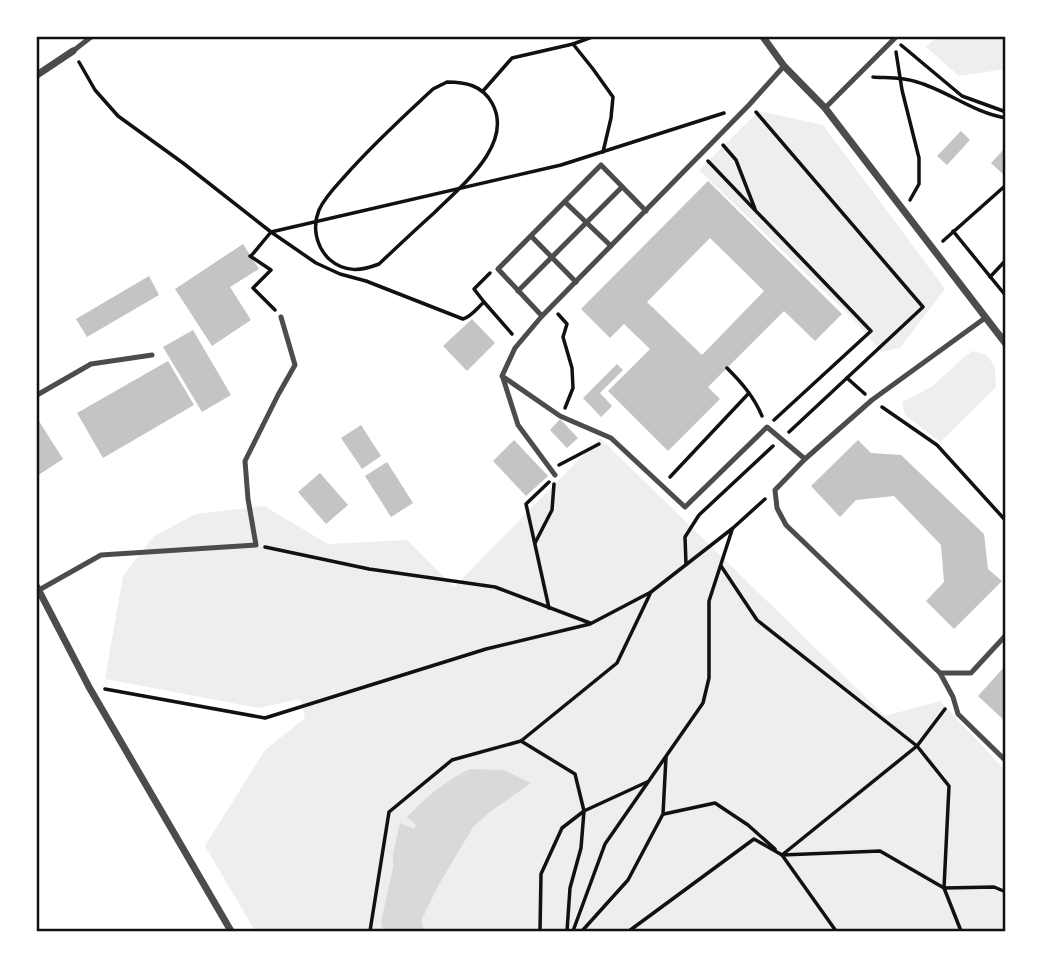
<svg xmlns="http://www.w3.org/2000/svg" width="1043" height="968" viewBox="0 0 1043 968" font-family="'Source Sans 3',sans-serif">
	<rect width="100%" height="100%" fill="#fff"/>
	<!-- green -->
	<g fill="#eee">
		<path d="M937,37H1006V69L959,76L926,47Z"/>
		<path d="M759,111L823,125L945,289L900,348L881,352L854,320L699,170Z"/>
		<path d="M973,351L987,355L995,367L996,387L940,442L905,415L902,402L933,386L964,357Z"/>
		<path d="M600,438L885,716L940,701L1006,771V931H255L205,846L265,750L305,718L300,699L259,708L105,679L123,576L154,536L196,514L264,506L328,544L407,540L454,587Z"/>
	</g>
	<!-- water -->
	<path fill="#d9d9d9" d="M470,769L503,770L531,783L491,811L473,827L438,886L421,921L425,931H383L381,922L393,867V854L400,823L414,829L416,825L407,817C425,798 446,780 470,769Z"/>
	<!-- building -->
	<g fill="#c4c4c4" fill-rule="evenodd">
		<path d="M961,131L970,140L947,165L937,156Z"/>
		<path d="M1006,147V177L991,163Z"/>
		<path d="M708,181L842,314L815,341L784,311L708,387L720,399L668,451L608,391L650,349L624,324L610,338L581,309ZM710,238L764,291L702,355L647,302Z"/>
		<path d="M243,244L259,269L230,287L251,320L212,346L175,289Z"/>
		<path d="M149,276L159,295L87,337L76,319Z"/>
		<path d="M472,319L495,343L467,371L443,346Z"/>
		<path d="M193,330L231,395L202,412L163,347Z"/>
		<path d="M168,361L194,405L103,458L77,413Z"/>
		<path d="M617,364L623,370L600,393L612,406L601,417L583,398Z"/>
		<path d="M37,418L63,459L37,476Z"/>
		<path d="M560,419L578,438L567,448L550,430Z"/>
		<path d="M361,425L381,456L362,469L341,438Z"/>
		<path d="M514,440L548,476L526,496L493,461Z"/>
		<path d="M858,440L871,453L901,455L984,534L988,569L1002,581L954,629L926,601L944,582L941,545L894,496L856,500L840,517L811,486Z"/>
		<path d="M387,462L413,503L391,517L365,476Z"/>
		<path d="M320,473L348,505L326,524L298,492Z"/>
		<path d="M1006,665V722L978,696Z"/>
	</g>
	<g fill="none" stroke-linecap="round" stroke-linejoin="round">
		<!-- path -->
		<g stroke="#111" stroke-width="3.5">
			<path d="M573,44L592,37"/>
			<path d="M901,45L962,96L1006,112"/>
			<path d="M896,52L902,90L919,158V184L910,200"/>
			<path d="M79,62L95,90L118,116L183,163L271,232L316,263L340,274L366,281L463,319C472,316 477,308 484,302L512,334"/>
			<path d="M873,77C887,78 904,77 917,82C948,91 974,113 1006,118"/>
			<path d="M447,82C465,82 482,85 492,103C515,144 460,187 434,213C415,230 397,247 379,264C361,271 345,273 329,259C316,246 312,227 319,210C325,197 336,186 345,176C372,145 403,117 433,89Z"/>
			<path d="M483,91L512,58L573,44L593,69L613,97L611,118L603,152"/>
			<path d="M756,112L923,307L789,432"/>
			<path d="M723,145L736,160L755,209"/>
			<path d="M708,161L871,331L774,420"/>
			<path d="M953,231L1006,296"/>
			<path d="M943,241L1006,185"/>
			<path d="M250,256L271,270L253,288L275,310"/>
			<path d="M251,256L271,232L561,165L724,113"/>
			<path d="M990,277L1006,260"/>
			<path d="M484,302L474,289L490,273"/>
			<path d="M558,314L567,324L563,337L572,368L573,388L565,408"/>
			<path d="M727,368C742,383 754,397 762,416"/>
			<path d="M847,378L865,394"/>
			<path d="M882,407L937,445L1006,521"/>
			<path d="M559,465L599,444"/>
			<path d="M670,477L749,393"/>
			<path d="M549,482L526,504L549,608"/>
			<path d="M535,543L552,510L554,484"/>
			<path d="M265,547L369,569L495,587L590,623"/>
			<path d="M686,564L685,537L699,515L773,446"/>
			<path d="M721,566L757,620L917,746L949,786L944,888L994,887L1006,892"/>
			<path d="M105,689L265,718L486,649L590,624L651,592L733,528L765,499"/>
			<path d="M521,741L575,774L584,811L581,848L570,888L567,931"/>
			<path d="M664,814L715,803L748,825L775,849"/>
			<path d="M370,931L389,812L452,760L521,741L617,663L650,594"/>
			<path d="M540,931L541,874L562,828L584,811L647,782"/>
			<path d="M573,931L605,844L703,703L709,678V601L732,530"/>
			<path d="M582,931L628,880L663,814L666,757"/>
			<path d="M629,931L754,839L782,855L880,851L944,888L961,931"/>
			<path d="M836,931L782,855L917,746L945,709"/>
		</g>
		<!-- service -->
		<g stroke="#4c4c4c" stroke-width="5">
			<path d="M73,51L91,37"/>
			<path d="M784,66L749,105L542,316L515,348L502,376L560,416L611,438L685,507L767,427L805,459"/>
			<path d="M825,108L896,37"/>
			<path d="M565,202L611,246"/>
			<path d="M531,236L576,282"/>
			<path d="M518,291L622,187"/>
			<path d="M542,316L498,269L601,165L646,211"/>
			<path d="M985,318L872,400L805,459L775,490L777,508L786,525L940,673H971L1006,635"/>
			<path d="M503,378L518,425L555,475"/>
			<path d="M37,395L91,364L152,355"/>
			<path d="M39,590L101,555L256,545L248,499L245,461L278,395L295,365L281,317"/>
			<path d="M940,673L953,697L958,714L1006,761"/>
		</g>
		<!-- minor -->
		<g stroke="#4c4c4c" stroke-width="7">
			<path d="M763,37L784,66L825,108L1006,344"/>
			<path d="M37,75L73,51"/>
			<path d="M37,587L89,687L231,931"/>
		</g>
	</g>
	<!-- border -->
	<rect width="1043" height="968" fill="none" stroke="#ffffff" stroke-width="77"/>
	<rect x="38" y="38" width="966" height="892" fill="none" stroke="#111" stroke-width="2.5"/>
</svg>
